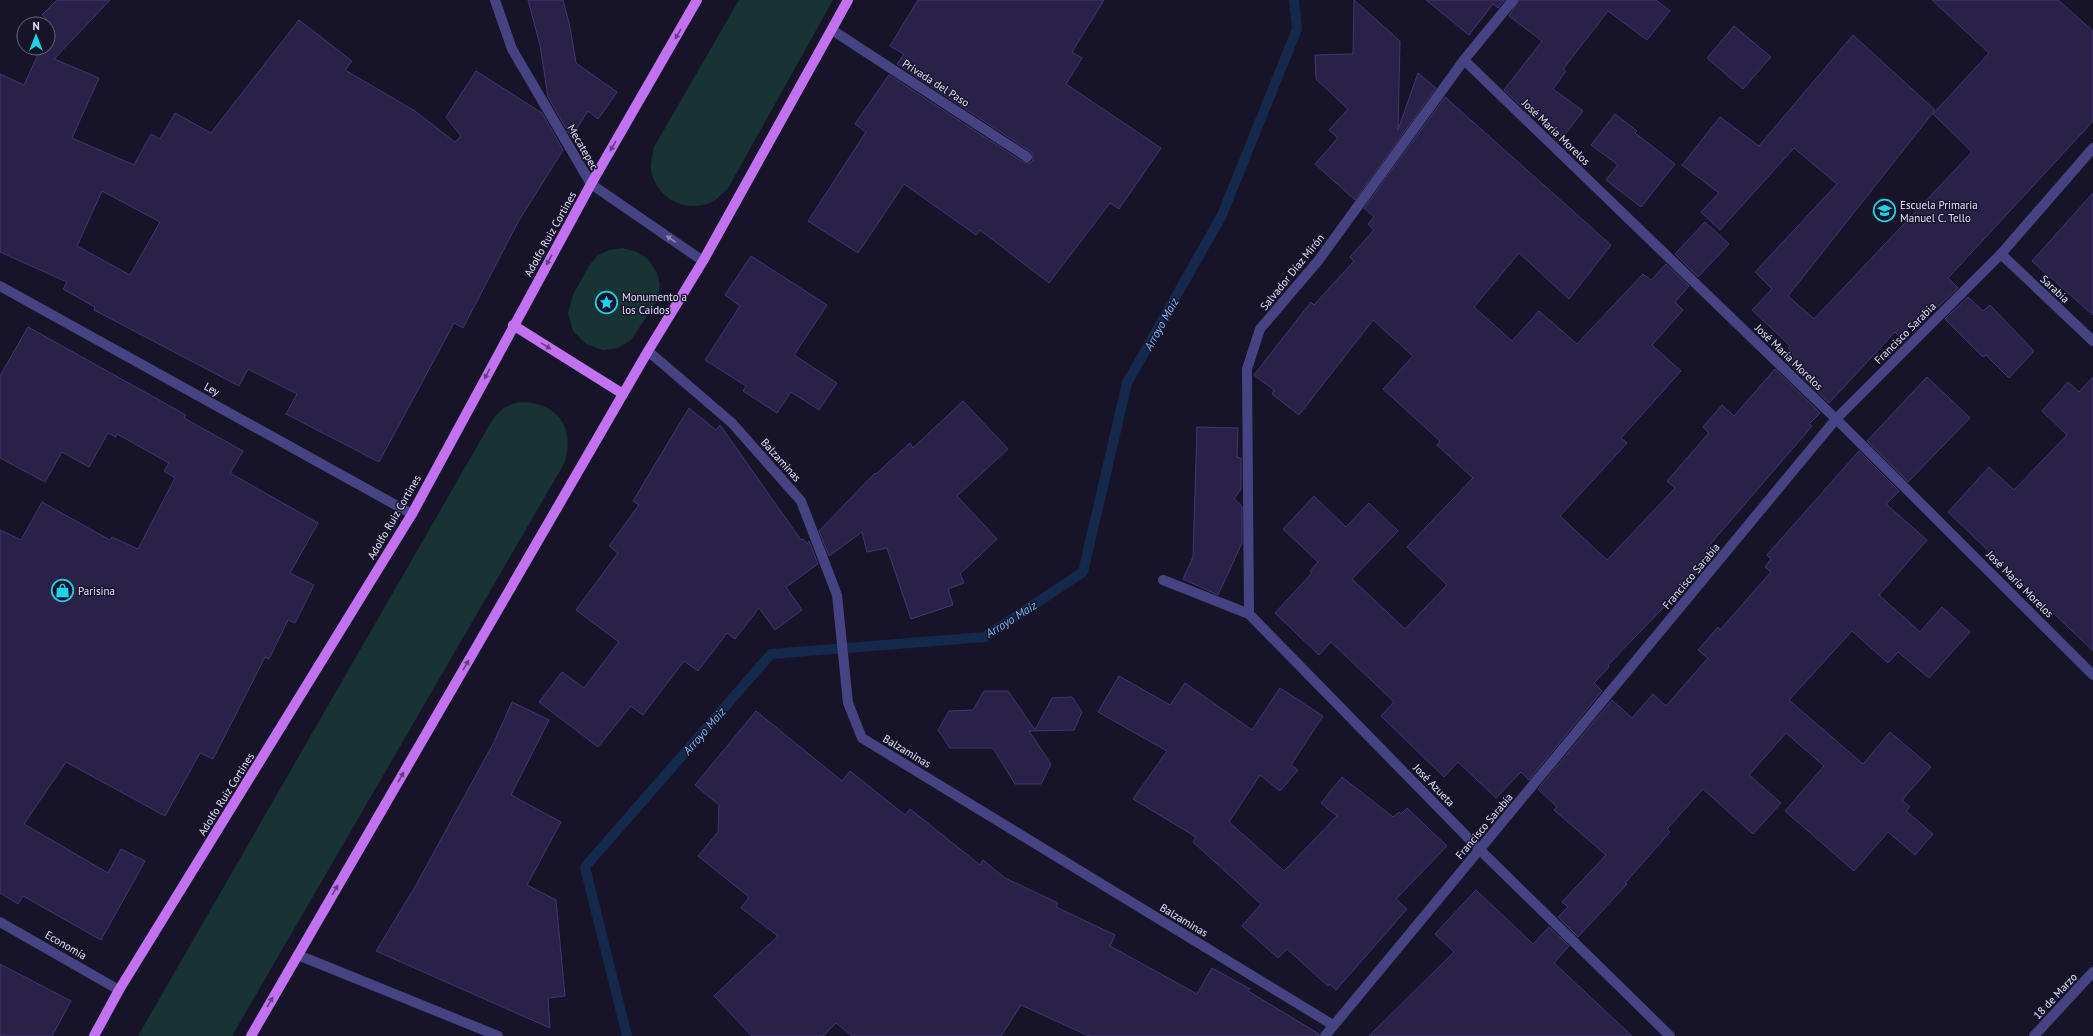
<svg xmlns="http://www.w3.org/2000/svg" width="2093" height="1036" viewBox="0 0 2093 1036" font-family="'PT Sans',sans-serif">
	<rect width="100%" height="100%" fill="#171429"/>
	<!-- green -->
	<g fill="#173332">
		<path d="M739,0H833L727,190C722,193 718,199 712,202C686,214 655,198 651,169C650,162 653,154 654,147Z"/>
		<path d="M622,248L637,252L648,259L657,273L660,285L657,301L631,340L618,348L603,350L586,344L573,331L568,313L573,295L589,266L597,256L609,250Z"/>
		<path d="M519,402C556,402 575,425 565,462L232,1036H138L494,417L505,407Z"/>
	</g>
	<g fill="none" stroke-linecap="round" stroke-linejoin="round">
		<!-- stream -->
		<path stroke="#15294c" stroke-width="10" d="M627,1036L585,867L771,654L985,637L1083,572L1127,383L1222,215L1297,29L1294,0"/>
	</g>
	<!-- building -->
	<g fill="#2a2148" stroke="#423672" fill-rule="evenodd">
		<path d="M57,0H110L54,59L99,78L72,138L134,165L151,134L160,139L175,113L211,133L299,20L352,61L345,70L415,111L455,142L461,136L446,117L476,71L542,113L563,150L518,222L463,328L454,323L379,462L286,414L297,394L248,369L239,386L94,310L95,307L63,289L67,282L0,252V74L24,85L41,48H48V33L52,24L42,15ZM102,191L160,222L130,275L77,246Z"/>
		<path d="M528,0H563L570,27L576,63L617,92L598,119L588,111L571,137L548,97L540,45Z"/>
		<path d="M918,0H1104L1072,52L1082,58L1066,84L1161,148L1119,209L1110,203L1049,283L980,230L976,235L904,184L858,253L808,221L866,132L855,124L889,75L1023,162L1030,163L1033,160V154L1031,152L897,64L904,54L890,46Z"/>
		<path d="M1354,0L1400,41L1398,130L1418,73L1436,88L1355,200L1315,164L1338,138L1329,130L1348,109L1316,79L1315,55L1353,54Z"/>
		<path d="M1426,0H1505L1498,8L1493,4L1469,35Z"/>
		<path d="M1519,0H1656L1670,11L1647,40L1608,11L1563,69L1566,71L1553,89L1583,111L1563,137L1520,105L1504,90L1542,41L1509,16Z"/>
		<path d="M1932,0H2058L2093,31V121L1948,278L1958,288L1936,309L1931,304L1900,337L1895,332L1829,403L1784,359L1791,351L1788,348L1790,346L1752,310L1772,289L1755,272L1837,184L1794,148L1720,230L1701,212L1719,193L1682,165L1720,117L1759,146L1853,35L1935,110L1788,296L1814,319L1972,152L1933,114L1989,53Z"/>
		<path d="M1734,26L1771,57L1743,89L1707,58Z"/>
		<path d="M1445,97L1611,245L1569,299L1519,253L1474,307L1512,341L1539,311L1577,344L1643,274L1651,280L1666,264L1689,286L1675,302L1683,310L1652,345L1681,371L1621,438L1627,443L1560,516L1607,560L1675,488L1667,481L1709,433L1703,427L1722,405L1734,416L1775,369L1820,413L1809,424L1812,426L1707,548L1714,555L1608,665L1609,667L1594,683L1602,691L1529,780L1521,772L1496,798L1458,762L1444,777L1381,716L1394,702L1331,642L1319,655L1275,613L1312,573L1310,571L1318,562L1283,529L1314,496L1346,527L1369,503L1398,531L1352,579L1405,629L1447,585L1407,547L1473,478L1437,445L1440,441L1383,389L1413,356L1373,320L1299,415L1272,394L1274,390L1254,375L1311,302L1314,305L1354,261L1350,257L1374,230L1368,224L1374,217L1364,208Z"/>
		<path d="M1615,114L1637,131L1635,133L1675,164L1641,207L1606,180L1618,165L1591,145Z"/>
		<path d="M2093,193V315L2032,261Z"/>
		<path d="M1705,222L1729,244L1698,277L1675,254Z"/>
		<path d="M751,256L827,305L794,355L837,383L819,410L791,392L777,413L743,391L746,386L705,360L740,306L725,295Z"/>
		<path d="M1968,297L1983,311L1990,305L2034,351L2009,378L1986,355L1983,357L1945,319Z"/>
		<path d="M28,327L186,415L184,418L243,451L230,473L318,523L290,573L314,585L295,623L288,620L269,659L265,657L213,759L200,753L165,816L66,762L24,824L108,873L121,849L145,861L101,940L23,896L18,904L0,893V530L21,540L42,502L110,540L112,537L138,549L175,478L164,471L169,463L117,434L116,437L108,433L89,467L62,452L45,482L0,458V376Z"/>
		<path d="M1927,377L1970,418L1908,482L1867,441Z"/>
		<path d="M2093,377V651L1948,512L1989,467L2014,490L2067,435L2042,411L2068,382L2079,392Z"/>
		<path d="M963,401L1008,449L957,496L997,539L960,574L964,583L948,589L953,605L911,619L887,548L867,552L862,532L829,556L819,531L875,473L876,474L910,443L913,448Z"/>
		<path d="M689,408L716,430L720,425L801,540L803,539L807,544L809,541L818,564L786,587L802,610L775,630L759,608L735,639L727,633L698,671L684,661L643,715L631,706L598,747L539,702L562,672L584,688L619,642L576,610L618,553L609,546L639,505L633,501Z"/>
		<path d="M1197,427L1238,428L1237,457L1241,458V489L1234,499L1242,506V543L1218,595L1183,579L1193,557Z"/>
		<path d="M1859,451L1899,491L1886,504L1927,540L1879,595L1920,632L1942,607L1970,632L1929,678L1898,652L1888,663L1852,631L1789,700L1863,764L1890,732L1931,767L1902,800L1910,807L1906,811L1933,834L1915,855L1888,832L1854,871L1785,811L1824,766L1786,733L1749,775L1781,803L1753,834L1703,789L1667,829L1670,832L1625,883L1627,884L1578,937L1558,917L1568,907L1562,902L1606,855L1554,810L1557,807L1538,789L1612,700L1632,718L1653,694L1666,706L1708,658L1698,650L1718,627L1720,630L1771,572L1765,567L1771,559L1767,555Z"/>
		<path d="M1119,676L1170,705L1185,683L1252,730L1280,688L1323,716L1291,765L1298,770L1280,791L1260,775L1229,822L1284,871L1337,816L1321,803L1342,777L1393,817L1399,812L1401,814L1407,808L1447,846L1396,899L1407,909L1336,990L1329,984L1328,986L1287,949L1278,958L1242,926L1261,904L1193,842L1196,837L1133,799L1167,751L1098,712Z"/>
		<path d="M984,691H1008L1035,730L1052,698L1072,697L1082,712L1074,730L1029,731L1051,764L1041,784H1015L993,748H950L938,730L949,711L973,710Z"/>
		<path d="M512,702L549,720L511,795L561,822L527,885L556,900L565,996L548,998L550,1028L376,951L415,887L494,742Z"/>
		<path d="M756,711L842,781L850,771L905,815L910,809L980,865L983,860L1005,878L1058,903L1056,907L1115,935L1110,946L1197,994L1212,968L1250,989L1248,991L1319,1034V1036H1089L1021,1005L1001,1036H852L836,1023L823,1036H752L714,996L778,936L741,908L749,897L698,856L718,832L719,805L695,785Z"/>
		<path d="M1476,890L1533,944L1549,927L1569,946L1554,963L1632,1036H1369L1454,952L1435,934Z"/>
		<path d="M0,964L71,1001L52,1036H0Z"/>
	</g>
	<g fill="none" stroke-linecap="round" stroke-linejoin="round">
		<!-- minor -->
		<g stroke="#464383" stroke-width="10">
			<path d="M495,0L512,49L591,184L703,261"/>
			<path d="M832,30L1027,157"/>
			<path d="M1464,60L1836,419L2093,675"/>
			<path d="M2001,254L2093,341"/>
			<path d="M0,286L412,514"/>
			<path d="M648,351L732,423L801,501L837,595L848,703L862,738L1333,1025"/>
			<path d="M1163,580L1249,614L1480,850L1670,1036"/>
			<path d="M1249,614L1247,369L1260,329L1318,261L1464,60L1513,0"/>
			<path d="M0,922L119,990"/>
			<path d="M298,955L498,1036"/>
			<path d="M1325,1036L1836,419L2001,254L2093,148"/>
			<path d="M2034,1036L2093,972"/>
		</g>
		<!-- major -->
		<g stroke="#c271f1" stroke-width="10">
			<path d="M513,325L623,394"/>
			<path d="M94,1036L119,990L412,514L591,184L697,0"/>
			<path d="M251,1036L648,351L703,261L848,0"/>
		</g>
	</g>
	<!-- one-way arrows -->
	<defs><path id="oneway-solid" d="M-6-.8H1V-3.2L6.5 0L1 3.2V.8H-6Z"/></defs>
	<g fill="#643e83">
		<use href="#oneway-solid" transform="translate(678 34) rotate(120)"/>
		<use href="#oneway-solid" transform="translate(613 146) rotate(120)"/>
		<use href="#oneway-solid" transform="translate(549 260) rotate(119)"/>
		<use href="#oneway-solid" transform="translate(546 346) rotate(32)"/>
		<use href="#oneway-solid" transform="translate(487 374) rotate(118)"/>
		<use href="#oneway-solid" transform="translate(466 665) rotate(-60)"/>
		<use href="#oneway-solid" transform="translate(401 777) rotate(-60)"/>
		<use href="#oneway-solid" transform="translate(335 890) rotate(-60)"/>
		<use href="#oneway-solid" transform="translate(270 1002) rotate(-60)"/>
	</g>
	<use fill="#8c89b9" href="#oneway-solid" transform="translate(671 239) rotate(-145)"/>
	<!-- icons -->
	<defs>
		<symbol id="school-ring" viewBox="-11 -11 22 22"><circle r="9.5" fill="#171429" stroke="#1ed3e9" stroke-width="1.5"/><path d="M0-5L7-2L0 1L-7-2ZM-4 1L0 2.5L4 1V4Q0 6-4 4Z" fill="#1ed3e9"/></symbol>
		<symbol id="sight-ring" viewBox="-11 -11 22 22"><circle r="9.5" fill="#171429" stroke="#1ed3e9" stroke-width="1.5"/><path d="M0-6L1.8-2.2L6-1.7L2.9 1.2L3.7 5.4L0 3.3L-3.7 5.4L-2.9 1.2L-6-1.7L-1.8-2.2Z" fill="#1ed3e9"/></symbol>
		<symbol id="shop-ring" viewBox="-11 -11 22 22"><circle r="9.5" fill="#171429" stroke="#1ed3e9" stroke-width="1.5"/><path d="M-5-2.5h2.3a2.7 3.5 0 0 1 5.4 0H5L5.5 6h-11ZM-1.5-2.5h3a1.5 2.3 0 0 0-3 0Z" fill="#1ed3e9"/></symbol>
	</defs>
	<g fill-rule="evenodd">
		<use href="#school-ring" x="1872" y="198" width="25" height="25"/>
		<use href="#sight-ring" x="594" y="290" width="25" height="25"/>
		<use href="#shop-ring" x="50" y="578" width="25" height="25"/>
	</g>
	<g text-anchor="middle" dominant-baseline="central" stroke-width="3" stroke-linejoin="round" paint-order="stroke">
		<!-- street labels -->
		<g font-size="11" fill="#e2dffc" stroke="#171429">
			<text transform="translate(936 83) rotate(33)">Privada del Paso</text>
			<text transform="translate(1556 132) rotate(44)">José María Morelos</text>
			<text transform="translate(583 147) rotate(60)">Mecatepec</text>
			<text transform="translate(550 234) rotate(-61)">Adolfo Ruiz Cortines</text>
			<text transform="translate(1292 272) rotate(-51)">Salvador Díaz Mirón</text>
			<text transform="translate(2055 289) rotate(43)">Sarabia</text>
			<text transform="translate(1905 333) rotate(-45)">Francisco Sarabia</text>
			<text transform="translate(1789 357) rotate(44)">José María Morelos</text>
			<text transform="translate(212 389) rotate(29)">Ley</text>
			<text transform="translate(781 460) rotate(48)">Balzaminas</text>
			<text transform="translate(394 517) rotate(-60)">Adolfo Ruiz Cortines</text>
			<text transform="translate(1691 576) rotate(-50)">Francisco Sarabia</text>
			<text transform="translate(2020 584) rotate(45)">José María Morelos</text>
			<text transform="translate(907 751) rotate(31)">Balzaminas</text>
			<text transform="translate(1434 785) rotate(46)">José Azueta</text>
			<text transform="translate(226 794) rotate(-58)">Adolfo Ruiz Cortines</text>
			<text transform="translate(1484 826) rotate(-50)">Francisco Sarabia</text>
			<text transform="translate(1184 920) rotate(31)">Balzaminas</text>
			<text transform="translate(66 945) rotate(30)">Economía</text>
			<text transform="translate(2055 996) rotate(-47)">18 de Marzo</text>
		</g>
		<!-- poi labels -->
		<g font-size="11" fill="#e2dffc" stroke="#171429" text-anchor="start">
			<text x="1900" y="205">Escuela Primaria<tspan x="1900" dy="13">Manuel C. Tello</tspan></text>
			<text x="622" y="297">Monumento a<tspan x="622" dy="13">los Caidos</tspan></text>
			<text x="78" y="591">Parisina</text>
		</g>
		<!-- water labels -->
		<g font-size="12" font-style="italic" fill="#77b8f2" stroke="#171429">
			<text transform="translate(1161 324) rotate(-61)">Arroyo Maiz</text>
			<text transform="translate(1011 619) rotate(-32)">Arroyo Maiz</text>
			<text transform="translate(704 731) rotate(-49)">Arroyo Maiz</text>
		</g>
	</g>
	<!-- north arrow -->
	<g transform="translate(36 36)"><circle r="19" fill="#171429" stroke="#68657d"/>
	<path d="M0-3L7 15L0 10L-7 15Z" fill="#1ed3e9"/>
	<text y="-6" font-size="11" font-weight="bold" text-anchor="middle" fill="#e2dffc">N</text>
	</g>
</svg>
